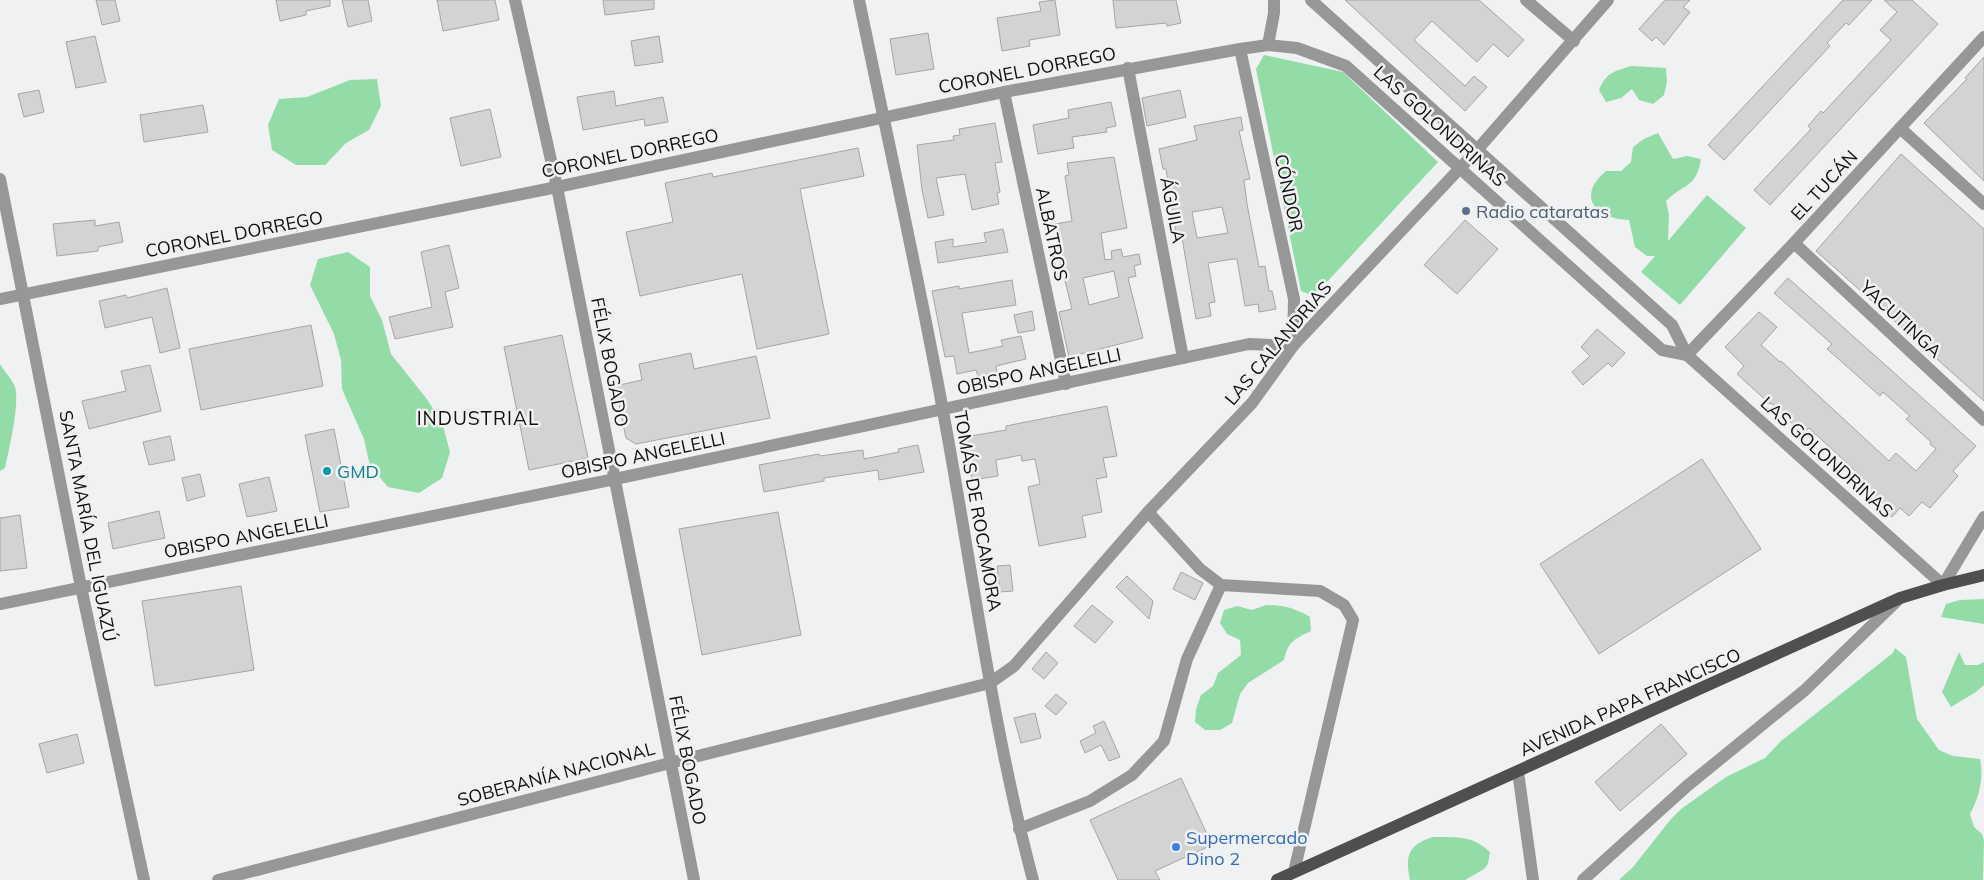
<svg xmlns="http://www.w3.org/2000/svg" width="1984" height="880" viewBox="0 0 1984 880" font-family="Mulish,sans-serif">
	<rect width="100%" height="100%" fill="#f0f1f3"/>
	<!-- green -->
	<g fill="#93dca7">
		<path d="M1264,55L1343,72L1438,162L1314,296L1301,291L1256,69Z"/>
		<path d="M1631,66L1666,68L1667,82L1664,95L1653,104L1639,100L1632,89L1621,98L1606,102L1599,90C1607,72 1613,72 1631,66Z"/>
		<path d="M377,79L381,106L369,130L346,143L325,165H296L272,150L268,125L279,99L307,97L350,80Z"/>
		<path d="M1658,133L1673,159L1687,156L1701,159C1696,189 1684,183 1666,201L1669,215L1668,241L1707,195L1746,228L1680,305L1641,272L1655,256H1647L1635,247L1629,220C1595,219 1576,196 1606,171H1621L1631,162L1633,147L1644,139Z"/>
		<path d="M348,252L370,267V296L382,320L391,354L426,398L442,422L450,452L442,478L419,493L388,487L370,466L364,439L342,389L341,360L334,334L310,285L318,259Z"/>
		<path d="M0,364C4,371 12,379 15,387C20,403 9,450 5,468L0,471Z"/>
		<path d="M1984,599V624L1941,617L1946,604L1960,600Z"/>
		<path d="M1266,605C1283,605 1295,608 1310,617L1311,631C1294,639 1288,642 1284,660L1248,683L1240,694L1232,723L1220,730H1205L1195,722L1196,709L1201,695L1213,686L1218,673L1241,655L1240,640L1227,634L1220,623L1224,610L1237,606L1252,610Z"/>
		<path d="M1895,648L1906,657L1917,719L1939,750L1953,756L1980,759C1984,779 1979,797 1970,814L1974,827L1982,834L1984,840L1983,880H1619L1633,867L1671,819L1681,809L1726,777L1765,758L1781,741L1893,653Z"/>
		<path d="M1959,652L1965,665H1978L1984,662V685L1976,692L1951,707L1942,692Z"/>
		<path d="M1433,837C1457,837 1472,835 1490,852L1488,864L1484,869L1465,880H1410C1405,855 1408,845 1433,837Z"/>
	</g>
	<!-- building -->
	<g fill="#d3d3d4" stroke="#a5a5a6" fill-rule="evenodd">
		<path d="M96,0H115L120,21L102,25Z"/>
		<path d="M276,0H330V6L306,11V15L280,21Z"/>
		<path d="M342,0H368L372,21L348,27Z"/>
		<path d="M437,0H495L499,20L443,31Z"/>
		<path d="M603,0H654V9L605,15Z"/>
		<path d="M1055,0L1060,35L1029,40L1030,46L1002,51L997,18L1041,11L1039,2Z"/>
		<path d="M1113,0H1176L1181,23L1167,26L1166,23L1116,28Z"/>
		<path d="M1345,0H1479L1524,40L1508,57L1493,44L1477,62L1432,21L1414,40L1465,86L1474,76L1487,87L1465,111Z"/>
		<path d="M1665,0H1690L1683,7L1690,12L1664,45L1656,37L1652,41L1639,29Z"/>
		<path d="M1843,0H1872L1849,25L1846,23L1827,43L1830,46L1724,160L1708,145Z"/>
		<path d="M1884,0H1912L1938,24L1770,205L1754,190L1811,129L1808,126L1821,111L1823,113L1891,40L1880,30L1897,12Z"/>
		<path d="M928,33L934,69L896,75L890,39Z"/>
		<path d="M95,36L106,82L76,88L66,42Z"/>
		<path d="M659,36L663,62L635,66L631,41Z"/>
		<path d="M1984,57V181L1924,123L1967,79L1965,78Z"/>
		<path d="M39,90L44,112L24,117L18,94Z"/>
		<path d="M1180,90L1186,117L1147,126L1142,98Z"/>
		<path d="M614,91L616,106L663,97L668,122L645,126L644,119L583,130L577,97Z"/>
		<path d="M1111,102L1116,126L1106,128L1107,132L1072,137L1074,148L1038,154L1033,125L1069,118L1068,110Z"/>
		<path d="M203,105L208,132L144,142L140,115Z"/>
		<path d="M490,109L501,157L461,166L450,118Z"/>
		<path d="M1241,117L1243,130L1239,131L1250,179L1244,180L1247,204L1259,267L1265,266L1269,291H1272L1276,309L1259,312L1258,304L1245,306L1237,259H1233L1208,263L1215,302L1209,303L1211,316L1196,319L1181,232L1176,233L1166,169H1163L1159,149L1197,140L1194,126ZM1222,207L1228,233L1197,238L1192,212Z"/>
		<path d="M995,123L1002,162L995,163L1000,192L997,193L999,204L972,210L965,174L936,178L944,215L928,218L922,190L917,145L954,140L953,136L960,135L959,129Z"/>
		<path d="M858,148L864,176L800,189L829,334L757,349L742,274L640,296L626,232L673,222L665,183L712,173L713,177Z"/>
		<path d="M1901,154L1984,229V401L1816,251Z"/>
		<path d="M1114,157L1127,228L1101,233L1105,260L1112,259L1111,251L1121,249L1123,257L1139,254L1141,264L1134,266L1136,276L1128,278L1143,338L1069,357L1059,312L1072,309L1061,265L1055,224L1072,221L1065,176L1069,175L1067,163ZM1114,271L1119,297L1089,305L1083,278Z"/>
		<path d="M95,220V226L119,222L123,242L98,247V251L57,256L53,224Z"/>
		<path d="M1465,220L1498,249L1457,294L1424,265Z"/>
		<path d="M1003,229L1008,252L938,263L935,242L953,239V247L986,242L984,233Z"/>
		<path d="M449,245L459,288L445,292L453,327L395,339L389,317L432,307L421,252Z"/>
		<path d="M1788,278L1976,446L1953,471L1958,476L1930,508L1922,502L1909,516L1900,508L1892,517L1856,482L1861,476L1809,428L1803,434L1771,403L1770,404L1737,374L1744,366L1725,347L1759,312L1777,327L1761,345L1780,362L1781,361L1889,461L1896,453L1916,471L1936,449L1930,444L1931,442L1906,419L1910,416L1883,392L1880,396L1842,362L1827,349L1832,344L1774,293Z"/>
		<path d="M1012,280L1016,305L962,313L969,353L1003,346L1001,340L1021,336L1026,359L996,366L997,372L978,376L976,370L957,374L954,356L945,357L932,291L959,286V289Z"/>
		<path d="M167,288L180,348L160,353L152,317L105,328L99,301L126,295L127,298Z"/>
		<path d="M1032,311L1035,330L1018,333L1014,315Z"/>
		<path d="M311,325L323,386L201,410L189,349Z"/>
		<path d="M1597,329L1625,353L1612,367L1608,363L1583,385L1572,372L1590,356L1581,347Z"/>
		<path d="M562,335L588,458L529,470L504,347Z"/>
		<path d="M691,353L694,369L756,356L770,418L636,444L626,438L615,386L642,380L639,364Z"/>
		<path d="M150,365L161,411L89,429L82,401L126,391L121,371Z"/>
		<path d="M1107,406L1117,456L1103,458L1107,477L1096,479L1102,512L1082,516L1086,537L1039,546L1028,487L1040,484L1035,459L1022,461L1021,455L996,460L998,476L972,480L965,437L1006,430V426Z"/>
		<path d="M334,429L349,507L320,512L305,435Z"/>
		<path d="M170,436L175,460L149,465L143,442Z"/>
		<path d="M918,445L924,472L879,480L878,470L824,478V481L764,492L759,465L819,454L820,456L863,450L864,459L899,452L898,449Z"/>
		<path d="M1702,459L1761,549L1599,654L1540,564Z"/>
		<path d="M200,474L205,496L187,501L182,478Z"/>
		<path d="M269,477L277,511L247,517L239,484Z"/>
		<path d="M159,511L165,538L113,549L108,523Z"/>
		<path d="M778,512L801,635L702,655L679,529Z"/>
		<path d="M20,515L27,568L0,571V518Z"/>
		<path d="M1010,565L1013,591L1000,592L997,566Z"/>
		<path d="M1181,572L1203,583L1195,600L1173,589Z"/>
		<path d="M1127,576L1153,601L1149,619L1116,587Z"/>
		<path d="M241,586L254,670L155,686L142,601Z"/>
		<path d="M1092,605L1113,622L1095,643L1074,626Z"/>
		<path d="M1046,652L1058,663L1044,679L1032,669Z"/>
		<path d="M1056,694L1067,703L1056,715L1045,706Z"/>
		<path d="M1035,713L1041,738L1021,743L1014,718Z"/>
		<path d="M1104,721L1120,757L1109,761L1101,745L1085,753L1080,741L1096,733L1093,726Z"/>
		<path d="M1661,724L1687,754L1620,811L1595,782Z"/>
		<path d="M77,734L84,763L47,773L39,744Z"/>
		<path d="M1181,778L1212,845L1155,871L1160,880H1118L1090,820Z"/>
	</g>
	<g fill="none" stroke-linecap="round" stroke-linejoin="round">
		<!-- minor -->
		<g stroke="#989797" stroke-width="12">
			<path d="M515,0L557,187L694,880"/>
			<path d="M859,0C887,137 918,273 943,411C972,567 992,726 1033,880"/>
			<path d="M1311,0L1672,325L1687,355L1943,585L1984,517"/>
			<path d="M1526,0L1574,41"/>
			<path d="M1268,45L1274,13V0"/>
			<path d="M1128,68L1183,358"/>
			<path d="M1004,92L1066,384"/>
			<path d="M1900,128L1984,204"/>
			<path d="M0,179L81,587L144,880"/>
			<path d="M1794,243L1984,420"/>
			<path d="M0,299L557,187L1004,92L1240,49L1268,45L1297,48L1346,66L1662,350L1687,355"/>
			<path d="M1687,355L1794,243L1984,37"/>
			<path d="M1148,512L1200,569L1221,585L1320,591L1344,605L1353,620L1294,872"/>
			<path d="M0,604L615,479L1249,344L1293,346L1294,299L1240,49"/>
			<path d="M1518,772L1533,880"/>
			<path d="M1019,829L1090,801L1132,775L1164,741L1187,659L1221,585"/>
			<path d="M218,880L670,763L990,683L1014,666L1148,512L1252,403L1293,346L1477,150L1608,0"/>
			<path d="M1583,880L1687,786L1805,690L1900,598"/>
		</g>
		<!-- major -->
		<path stroke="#504f4f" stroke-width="12" d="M1277,880L1900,598L1943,585L1984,575"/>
	</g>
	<!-- markers -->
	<circle fill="#5c6f8a" stroke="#f0f1f3" stroke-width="2" cx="1466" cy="211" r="5"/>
	<circle fill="#0f9aa8" stroke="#f0f1f3" stroke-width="2" cx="327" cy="471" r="5"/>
	<circle fill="#3f7fe0" stroke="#f0f1f3" stroke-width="2" cx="1176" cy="847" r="5"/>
	<g text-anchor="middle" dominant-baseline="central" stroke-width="5" stroke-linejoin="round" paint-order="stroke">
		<!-- street labels -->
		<g font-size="18" fill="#101011" stroke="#f0f1f3">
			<text transform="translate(1027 70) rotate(-11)">CORONEL DORREGO</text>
			<text transform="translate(1440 126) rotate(42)">LAS GOLONDRINAS</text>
			<text transform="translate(630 153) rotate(-12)">CORONEL DORREGO</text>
			<text transform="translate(1824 185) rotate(-47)">EL TUCÁN</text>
			<text transform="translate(1289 193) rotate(78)">CÓNDOR</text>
			<text transform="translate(1173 210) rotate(79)">ÁGUILA</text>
			<text transform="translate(234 234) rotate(-11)">CORONEL DORREGO</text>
			<text transform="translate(1052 234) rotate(78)">ALBATROS</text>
			<text transform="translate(1901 319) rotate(43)">YACUTINGA</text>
			<text transform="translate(1278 343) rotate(-50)">LAS CALANDRIAS</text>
			<text transform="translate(610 362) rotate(79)">FÉLIX BOGADO</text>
			<text transform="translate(1039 371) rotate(-12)">OBISPO ANGELELLI</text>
			<text transform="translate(643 455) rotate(-12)">OBISPO ANGELELLI</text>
			<text transform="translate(1827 457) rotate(42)">LAS GOLONDRINAS</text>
			<text transform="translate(978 511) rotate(80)">TOMÁS DE ROCAMORA</text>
			<text transform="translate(88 526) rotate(79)">SANTA MARÍA DEL IGUAZÚ</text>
			<text transform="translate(246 536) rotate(-11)">OBISPO ANGELELLI</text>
			<text transform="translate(1630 702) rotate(-24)">AVENIDA PAPA FRANCISCO</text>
			<text transform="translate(688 760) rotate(79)">FÉLIX BOGADO</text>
			<text transform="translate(556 774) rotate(-15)">SOBERANÍA NACIONAL</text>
		</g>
		<!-- service labels -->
		<g font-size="18" fill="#4e5e75" stroke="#f0f1f3" text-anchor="start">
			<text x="1476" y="211">Radio cataratas</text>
		</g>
		<!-- culture labels -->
		<g font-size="18" fill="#0d838f" stroke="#f0f1f3" text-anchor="start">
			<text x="337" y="471">GMD</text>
		</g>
		<!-- shop labels -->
		<g font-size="18" fill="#366cbe" stroke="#f0f1f3" text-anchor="start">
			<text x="1186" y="837">Supermercado<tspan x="1186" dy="21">Dino 2</tspan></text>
		</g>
		<!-- neighbourhood labels -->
		<g font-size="19" letter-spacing="1" fill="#101011" stroke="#f0f1f3">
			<text x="478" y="418">INDUSTRIAL</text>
		</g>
	</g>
</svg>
